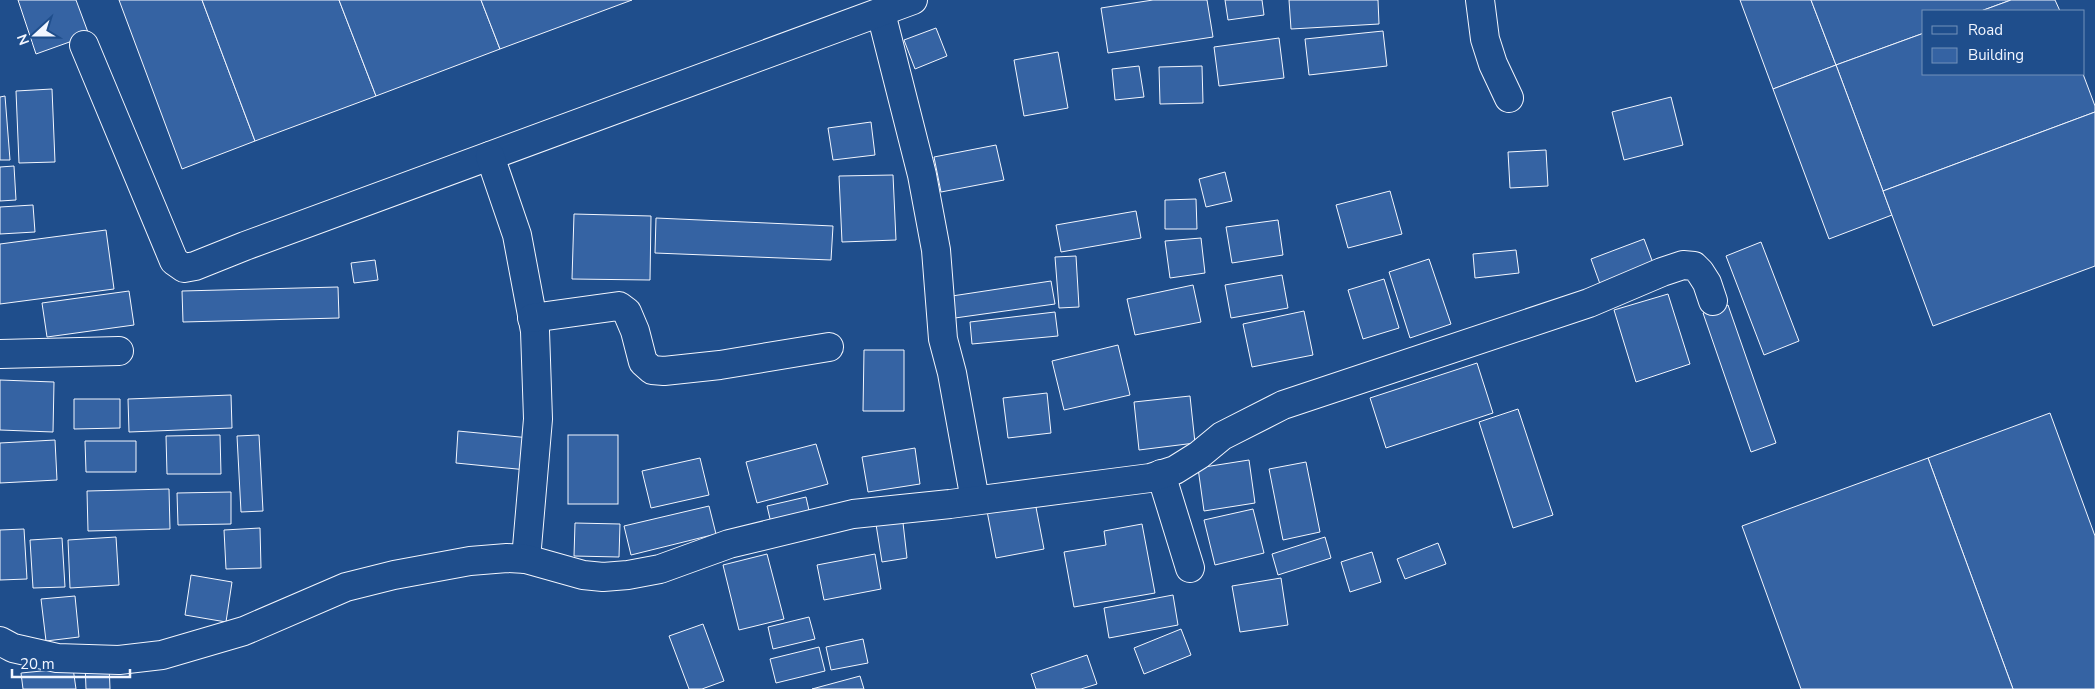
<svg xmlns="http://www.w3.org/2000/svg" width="2095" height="689" viewBox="0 0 2095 689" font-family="'Nunito Sans',sans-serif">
	<rect width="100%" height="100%" fill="#1f4e8c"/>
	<!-- building -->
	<g fill="#3563a3" stroke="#f2f6ff">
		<path d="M18,0H76L89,35L36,54Z"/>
		<path d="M119,0H202L255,141L182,169Z"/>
		<path d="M202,0H339L376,96L255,141Z"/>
		<path d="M339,0H481L500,49L376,96Z"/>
		<path d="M481,0H632L500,49Z"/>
		<path d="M1153,0H1207L1213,37L1108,53L1101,8Z"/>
		<path d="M1225,0H1262L1264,15L1228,20Z"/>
		<path d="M1289,0H1378L1379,24L1291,29Z"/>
		<path d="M1740,0H1811L1836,65L1773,89Z"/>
		<path d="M1811,0H2011L1981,11H1924V33L1836,65Z"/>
		<path d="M2011,0H2055L2060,11H1981Z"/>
		<path d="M936,28L947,56L915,69L904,40Z"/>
		<path d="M1383,31L1387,66L1309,75L1305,39Z"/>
		<path d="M1924,33V74H2083L2095,106V112L1883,191L1836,65Z"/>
		<path d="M1279,38L1284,78L1219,86L1214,47Z"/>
		<path d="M1058,52L1068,108L1024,116L1014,60Z"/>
		<path d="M1836,65L1892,215L1829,239L1773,89Z"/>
		<path d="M1139,66L1144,97L1115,100L1112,69Z"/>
		<path d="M1202,66L1203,103L1160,104L1159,67Z"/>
		<path d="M52,89L55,162L19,163L16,91Z"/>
		<path d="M5,96L10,160H0V97Z"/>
		<path d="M1671,97L1683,145L1624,160L1612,112Z"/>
		<path d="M2095,112V266L1933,326L1883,191Z"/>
		<path d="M871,122L875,155L833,160L828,128Z"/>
		<path d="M996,145L1004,180L941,192L934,157Z"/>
		<path d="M1546,150L1548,186L1510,188L1508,152Z"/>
		<path d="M14,166L16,200L0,201V167Z"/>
		<path d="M1225,172L1232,201L1206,207L1199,179Z"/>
		<path d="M893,175L896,240L842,242L839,176Z"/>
		<path d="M1390,191L1402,234L1348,248L1336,205Z"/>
		<path d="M1196,199L1197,229H1165V200Z"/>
		<path d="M33,205L35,232L0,234V207Z"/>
		<path d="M1136,211L1141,238L1061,252L1056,225Z"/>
		<path d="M574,214L651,216L650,280L572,279Z"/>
		<path d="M656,218L833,226L831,260L655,253Z"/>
		<path d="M1278,220L1283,255L1232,263L1226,227Z"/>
		<path d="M106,230L114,289L0,304V244Z"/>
		<path d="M1201,238L1205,273L1170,278L1165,241Z"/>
		<path d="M1644,239L1653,263L1600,284L1591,259Z"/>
		<path d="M1761,242L1799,341L1764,355L1726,256Z"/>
		<path d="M1516,250L1519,273L1475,278L1473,254Z"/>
		<path d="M1076,256L1079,307L1059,308L1055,257Z"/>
		<path d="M1429,259L1451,324L1410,338L1389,272Z"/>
		<path d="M375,260L378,280L354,283L351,263Z"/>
		<path d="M1282,275L1288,308L1231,318L1225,285Z"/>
		<path d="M1384,279L1399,328L1363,339L1348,290Z"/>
		<path d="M1051,281L1055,304L955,318L952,296Z"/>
		<path d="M1193,285L1201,322L1135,335L1127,299Z"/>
		<path d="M338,287L339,318L183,322L182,291Z"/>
		<path d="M129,291L134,325L47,337L42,303Z"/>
		<path d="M1668,294L1690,364L1636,382L1614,310Z"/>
		<path d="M1728,305L1776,443L1751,452L1703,313Z"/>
		<path d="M1304,311L1313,355L1252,367L1243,324Z"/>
		<path d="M1055,312L1058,336L972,344L970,322Z"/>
		<path d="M1118,345L1130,395L1064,410L1052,361Z"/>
		<path d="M864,350H904V411H863Z"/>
		<path d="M1477,363L1493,413L1386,448L1370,398Z"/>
		<path d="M0,380L54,382L53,432L0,430Z"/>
		<path d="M1047,393L1051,433L1008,438L1003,398Z"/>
		<path d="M231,395L232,428L129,432L128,399Z"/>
		<path d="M1190,396L1195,443L1139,450L1134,402Z"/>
		<path d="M74,399H120V428L74,429Z"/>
		<path d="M1518,409L1553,515L1513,528L1479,422Z"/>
		<path d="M2050,413L2095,536V689H2013L1928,458Z"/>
		<path d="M458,431L530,438L527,470L456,463Z"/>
		<path d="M220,435L221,474H167L166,436Z"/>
		<path d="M259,435L263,511L241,512L237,436Z"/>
		<rect x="568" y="435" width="50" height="69"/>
		<path d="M55,440L57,480L0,483V443Z"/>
		<path d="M85,441H136V472H86Z"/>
		<path d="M816,444L828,484L757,503L746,462Z"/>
		<path d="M915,448L920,484L868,492L862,457Z"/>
		<path d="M700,458L709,495L651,508L642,471Z"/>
		<path d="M1928,458L2013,689H1801L1742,526Z"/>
		<path d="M1249,460L1255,503L1204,511L1198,468Z"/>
		<path d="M1306,462L1320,532L1283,540L1269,469Z"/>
		<path d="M169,489L170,529L88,531L87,491Z"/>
		<path d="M231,492V524L178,525L177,493Z"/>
		<path d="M806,497L810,515L771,523L767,506Z"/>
		<path d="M1035,502L1044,549L996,558L987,511Z"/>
		<path d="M709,506L716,534L631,555L624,526Z"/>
		<path d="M1253,509L1264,553L1215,565L1204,520Z"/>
		<path d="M902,514L907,558L882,562L875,518Z"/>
		<path d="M575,523L620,524L619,557L574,556Z"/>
		<path d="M1142,524L1155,593L1074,607L1064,552L1106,545L1104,531Z"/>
		<path d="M260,528L261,568L226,569L224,530Z"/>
		<path d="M24,529L27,579L0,580V530Z"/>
		<path d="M116,537L119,585L70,588L68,540Z"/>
		<path d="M1325,537L1331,558L1278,575L1272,554Z"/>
		<path d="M62,538L65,587L33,588L30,540Z"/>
		<path d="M1438,543L1446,564L1405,579L1397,559Z"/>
		<path d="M1372,552L1381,582L1350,592L1341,562Z"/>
		<path d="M767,554L784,619L739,630L723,565Z"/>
		<path d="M875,554L881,589L824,600L817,565Z"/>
		<path d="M191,575L232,582L226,622L185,615Z"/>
		<path d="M1281,578L1288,625L1240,632L1232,586Z"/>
		<path d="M1173,595L1178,625L1109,638L1104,608Z"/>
		<path d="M75,596L79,637L46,641L41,599Z"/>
		<path d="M809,617L815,639L773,649L768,627Z"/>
		<path d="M703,624L724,681L702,689H689L669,636Z"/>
		<path d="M1181,629L1191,655L1144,674L1134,648Z"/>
		<path d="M863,639L868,663L831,670L826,647Z"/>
		<path d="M819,647L825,671L776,683L770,659Z"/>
		<path d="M1087,655L1097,684L1081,689H1036L1031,674Z"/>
		<path d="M85,663H109L110,689H86Z"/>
		<path d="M73,668L76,689H23L21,673Z"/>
		<path d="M860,676L864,689H812Z"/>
	</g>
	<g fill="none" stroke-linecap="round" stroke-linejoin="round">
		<defs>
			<g id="street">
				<path d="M1480,0L1485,39L1493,64L1509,98"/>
				<path d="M881,13L922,175L936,250L943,339L952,373L975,500"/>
				<path d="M84,45L174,261L184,268L195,266L245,246L913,0"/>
				<path d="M490,156L517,235L535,331L538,419L526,559"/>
				<path d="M532,318L619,306L627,312L635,331L643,362L652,370L664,371L720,365L829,347"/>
				<path d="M0,354L119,351"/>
				<path d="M1161,474L1190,568"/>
				<path d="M0,641L13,648L57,658L119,660L162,655L244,631L346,587L394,575L470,561L507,558L526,559L583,575L603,577L628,575L660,569L729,544L853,514L950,504L1150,478L1175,470L1199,455L1222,436L1283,405L1589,303L1662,272L1683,265L1694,266L1700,272L1707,283L1713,301"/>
			</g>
		</defs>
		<!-- street casing -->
		<use href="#street" stroke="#f2f6ff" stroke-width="30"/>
		<!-- street -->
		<use href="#street" stroke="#1f4e8c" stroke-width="28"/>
	</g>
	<!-- legend -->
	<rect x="1922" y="10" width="162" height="65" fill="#1f4e8c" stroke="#7391ba"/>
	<rect x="1932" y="26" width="25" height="8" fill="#1f4e8c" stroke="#7391ba"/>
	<text x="1968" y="35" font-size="15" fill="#f2f6ff">Road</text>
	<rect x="1932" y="48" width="25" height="15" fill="#3563a3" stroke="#7391ba"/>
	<text x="1968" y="60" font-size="15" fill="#f2f6ff">Building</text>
	<!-- north arrow -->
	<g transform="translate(35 35) rotate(249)" stroke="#1f4e8c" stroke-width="4" paint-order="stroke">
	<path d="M0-4L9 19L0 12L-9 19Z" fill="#f2f6ff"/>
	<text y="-8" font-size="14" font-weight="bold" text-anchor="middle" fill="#f2f6ff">N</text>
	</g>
	<!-- scale -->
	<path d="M12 669v8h118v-8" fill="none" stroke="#f2f6ff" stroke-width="2.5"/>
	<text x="20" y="669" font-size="15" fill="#f2f6ff" stroke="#1f4e8c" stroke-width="4" paint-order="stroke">20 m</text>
</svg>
